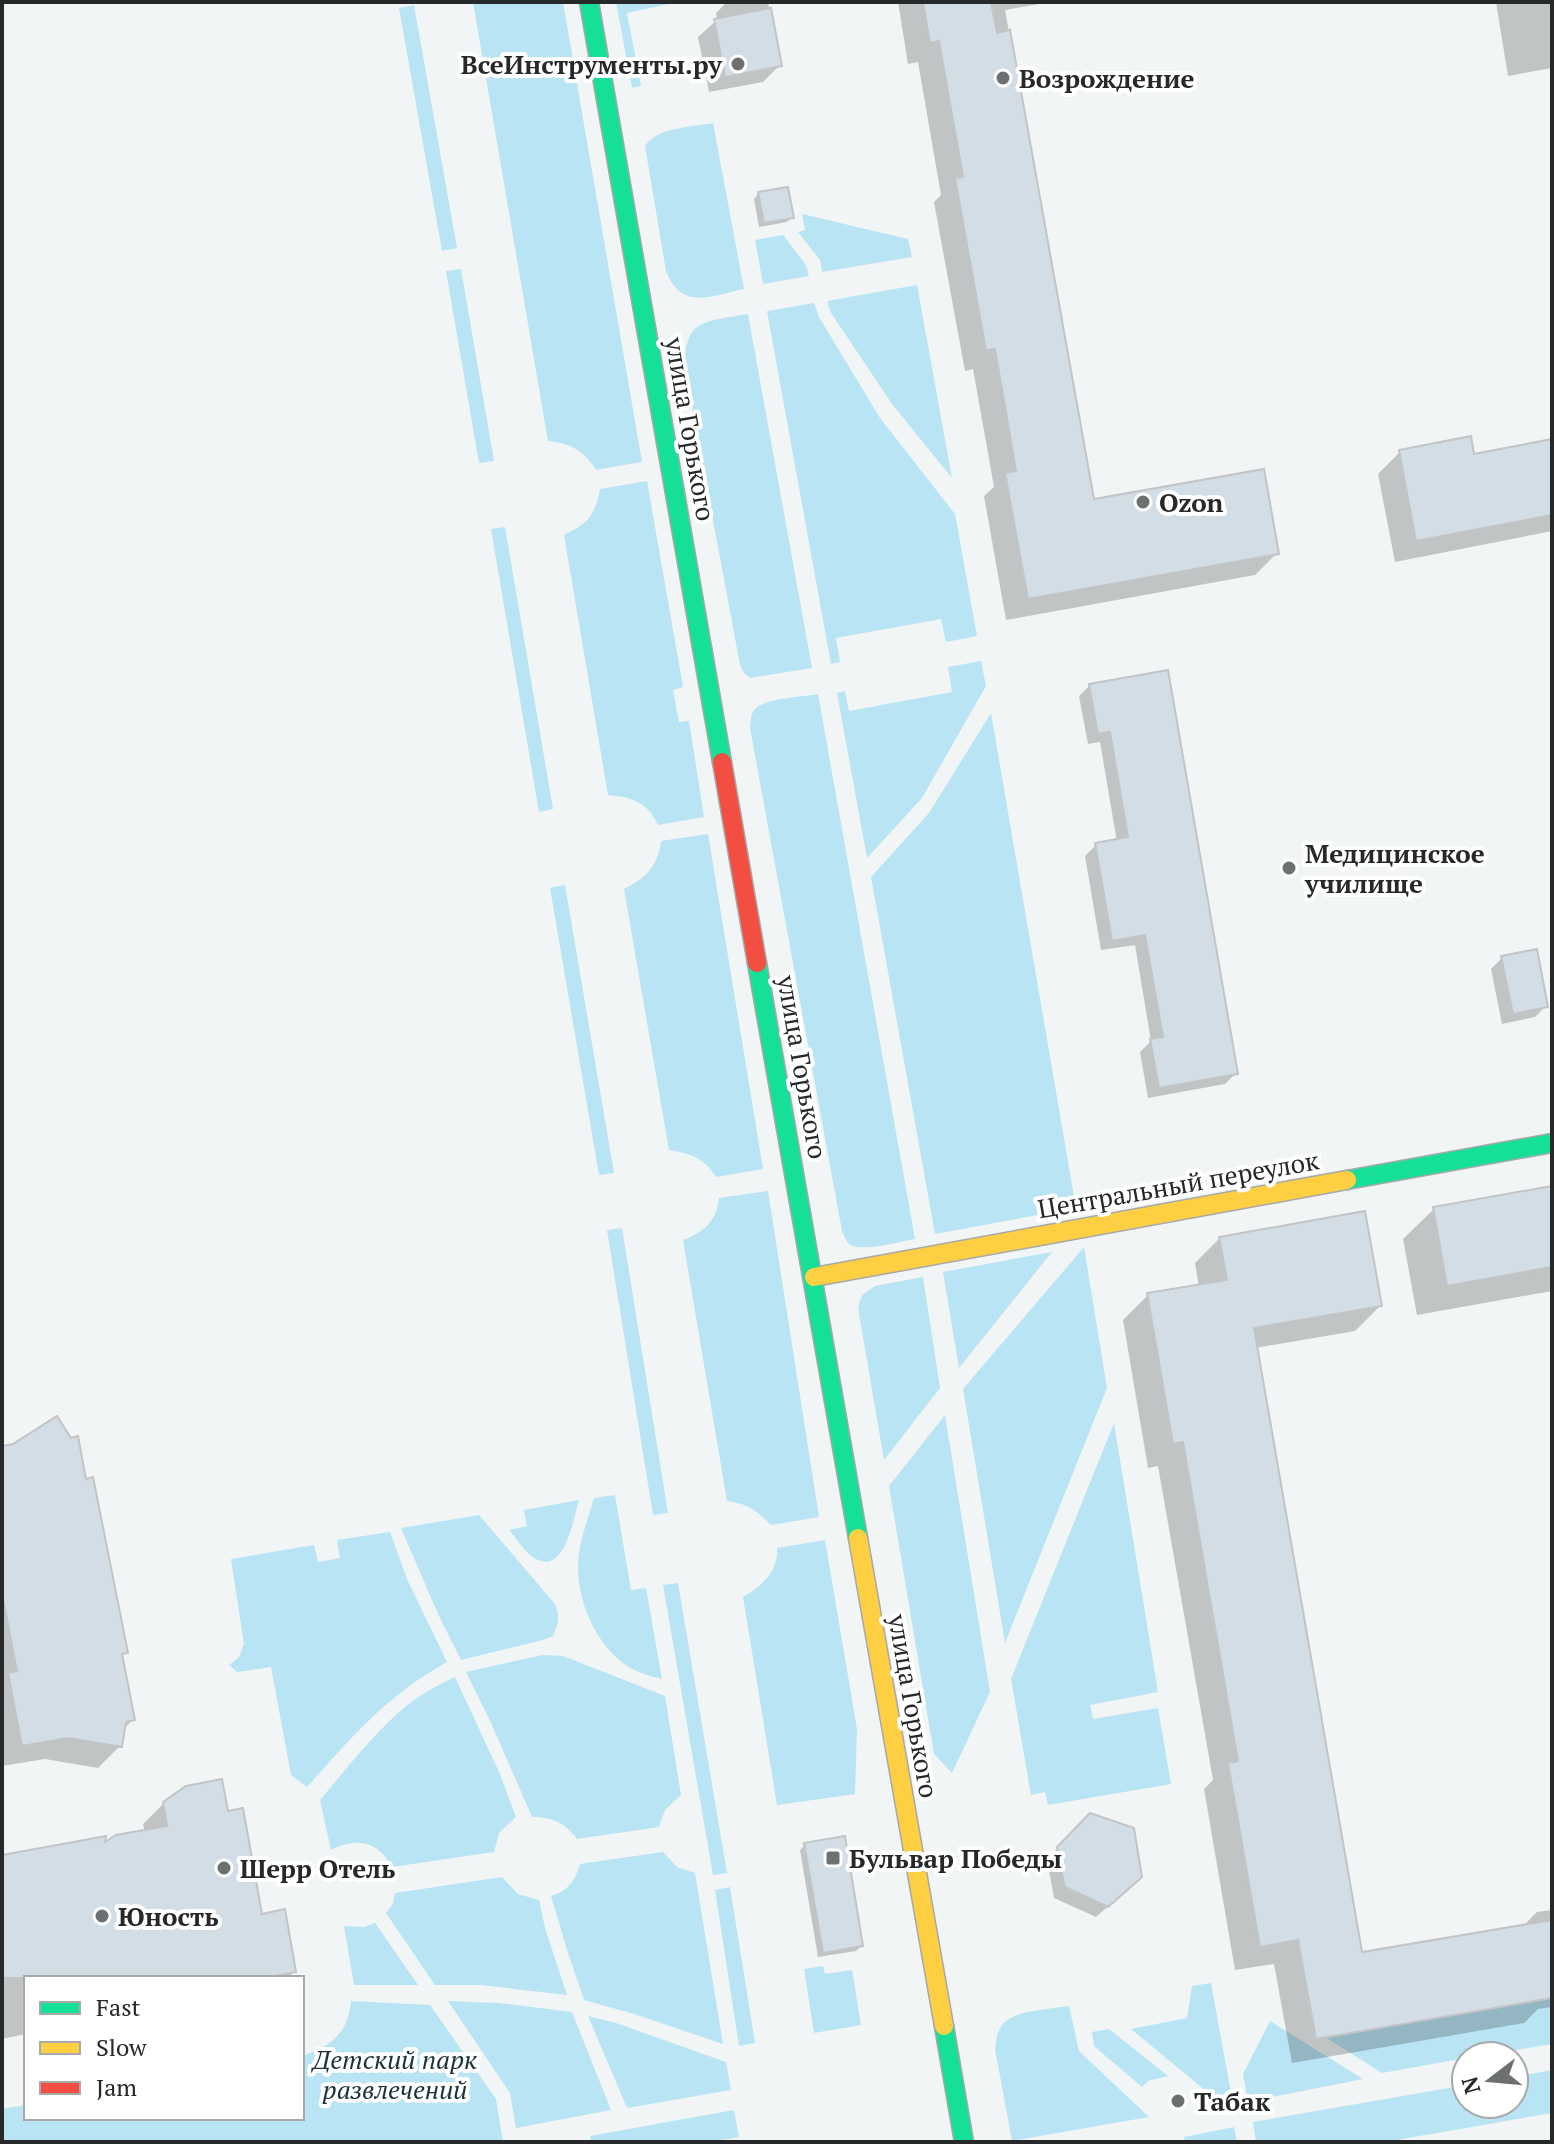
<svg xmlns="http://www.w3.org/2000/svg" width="1554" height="2144" viewBox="0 0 1554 2144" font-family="'PT Serif',serif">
	<rect width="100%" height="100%" fill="#f2f5f6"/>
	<!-- green -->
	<g fill="#b9e4f4">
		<path d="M473,2H563L642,462L596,470C585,451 570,443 548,441Z"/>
		<path d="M616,2H678L627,13L641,86L632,88Z"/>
		<path d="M414,5L457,248L442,251L399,8Z"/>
		<path d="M713,123L744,289C710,296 682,311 666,271L645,146C657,127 692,127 713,123Z"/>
		<path d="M802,214L908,239L912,257L822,272L820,260L798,232L805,230Z"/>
		<path d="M783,235L806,265L809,276L763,284L755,240Z"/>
		<path d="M461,269L494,461L479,463L446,271Z"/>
		<path d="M917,285L952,478L892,404L831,313L827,301Z"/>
		<path d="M814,303L819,317L880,418L955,514L977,636L946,642L941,619L836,638L840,662L831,664L767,311Z"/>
		<path d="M748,314L812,668L750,678L744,673L740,665L685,370C684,318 704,322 748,314Z"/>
		<path d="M647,481L683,687L673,690L679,722L689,721L704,817L658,825C648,802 631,797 608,795L564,535C588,524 595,515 600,489Z"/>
		<path d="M505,527L553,809L539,812L491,529Z"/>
		<path d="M981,661L986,686L922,798L867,858L837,693L845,691L849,711L952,692L948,667Z"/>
		<path d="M818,694L915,1239C901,1241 859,1254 848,1243C848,1243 842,1232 842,1231L750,728C751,721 750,715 755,709C765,698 803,697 818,694Z"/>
		<path d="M991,713L1076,1208L935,1234L871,877L929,813Z"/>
		<path d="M708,834L763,1169L716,1177C705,1158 689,1153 669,1150L624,889C646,878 658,866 661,841Z"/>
		<path d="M565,885L614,1173L599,1175L550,888Z"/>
		<path d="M768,1191L819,1517L771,1525C758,1511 746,1503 727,1501L683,1240C703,1233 717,1221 719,1198Z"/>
		<path d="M622,1228L668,1513L653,1515L607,1230Z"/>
		<path d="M1084,1247L1107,1388L1005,1643L963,1389Z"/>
		<path d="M1052,1252L959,1368L943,1272Z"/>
		<path d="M923,1277L940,1388L884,1460L858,1308L862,1295L875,1286Z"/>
		<path d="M945,1415L990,1692L952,1773L934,1754L889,1486Z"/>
		<path d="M1114,1423L1158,1692L1090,1705L1093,1719L1158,1708L1171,1784L1048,1805L1045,1792L1031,1795L1011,1679Z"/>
		<path d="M615,1495L631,1590L646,1588L662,1679C650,1676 638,1673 627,1666C593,1643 573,1592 579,1552C582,1534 589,1516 594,1498Z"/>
		<path d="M579,1500C573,1520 564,1582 530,1555C522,1548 516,1538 509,1530L527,1526L524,1510Z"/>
		<path d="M479,1515L555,1604L558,1613V1623L553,1636L543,1640L461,1660L438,1614L401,1528Z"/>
		<path d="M390,1532L407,1579L447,1662C386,1696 353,1736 307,1787L291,1775L271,1667L237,1672L229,1665L239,1657L244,1644L231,1559L314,1545L318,1562L340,1558L337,1540Z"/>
		<path d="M825,1540L857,1729L855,1794L777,1805L743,1597C761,1587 779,1571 777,1548Z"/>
		<path d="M678,1583L727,1873L713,1875L663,1585Z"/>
		<path d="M542,1655L563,1656L665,1696L681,1795L665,1810L659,1827L577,1839C565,1823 553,1817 532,1817L491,1723L466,1672Z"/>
		<path d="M455,1677L500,1774L516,1817L499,1833L494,1852L392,1867C378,1841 357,1837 331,1850L320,1800C347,1768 374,1733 406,1706C421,1694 438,1685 455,1677Z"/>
		<path d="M663,1852L677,1867L695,1873L723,2044L634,2014L584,2000L568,1953L551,1896C568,1891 575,1881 580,1864Z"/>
		<path d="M502,1877L518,1894L539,1900L545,1928L567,1995L481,1985H435L386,1913L393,1904L395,1893Z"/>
		<path d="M730,1887L755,2043L739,2046L715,1890Z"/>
		<path d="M375,1923L418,1985H354L344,1926L364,1927Z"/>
		<path d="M823,1966L825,1974L852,1970L861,2025L814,2033L804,1969Z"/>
		<path d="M1211,1983L1233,2104L1224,2106L1131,2029L1187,2018L1192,1986Z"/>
		<path d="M1552,1987V2044L1480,2056H1466V2058L1382,2073L1325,2037L1551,1999Z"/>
		<path d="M351,2001L430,2005L496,2099L503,2142H2V2109L26,2105V2118H302V2056C331,2046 348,2034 351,2001Z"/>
		<path d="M448,2001L499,2003L572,2012L611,2110L516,2128L510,2093Z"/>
		<path d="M1069,2006L1079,2051L1149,2117L1012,2141L995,2049C996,2040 997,2030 1004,2023C1016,2010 1051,2009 1069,2006Z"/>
		<path d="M588,2016L616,2023L726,2062L731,2090L627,2108Z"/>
		<path d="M1270,2021L1363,2079L1248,2102L1243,2074Z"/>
		<path d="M1109,2029L1168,2076L1148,2081L1142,2087L1094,2046L1092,2032Z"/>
		<path d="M1552,2070V2113L1385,2142H1256L1253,2122L1466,2085V2104H1514V2077Z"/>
		<path d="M734,2110L739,2137L711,2142H591L590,2136Z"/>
		<path d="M1234,2127L1237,2142H1185L1184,2137Z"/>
	</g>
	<!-- shadow -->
	<g fill="#0003">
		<path d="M727,2H768L780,65L763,82L709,92L698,37L717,20L716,13Z"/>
		<path d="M898,2H1051L1005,10L1093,501L1277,553L1255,575L1006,620L984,496L994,487L973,369L965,371L934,202L941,195L918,62L908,64Z"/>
		<path d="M1496,2H1552V68L1508,76Z"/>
		<path d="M758,194L792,217L787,222L759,227L754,199Z"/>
		<path d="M1552,441V531L1395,562L1378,474L1400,452L1473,456Z"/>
		<path d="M1167,672L1236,1073L1225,1084L1148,1098L1140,1052L1151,1041L1135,945L1101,950L1085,856L1096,845L1117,842L1100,742L1088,744L1079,696L1090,685Z"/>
		<path d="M1502,958L1546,1006L1535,1017L1502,1024L1491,969Z"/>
		<path d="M1552,1188V1291L1417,1315L1403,1239L1434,1209Z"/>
		<path d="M1220,1238L1380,1306L1355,1331L1255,1348L1360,1955L1522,1927L1537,1912L1552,1910V2007L1538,2009L1524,2023L1292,2063L1274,1964L1235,1970L1204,1789L1213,1780L1158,1466L1148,1468L1123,1320L1148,1295L1199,1287L1195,1263Z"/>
		<path d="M2,1448L126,1652L120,1658L133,1719L123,1730L120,1746L98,1768L45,1759L2,1766Z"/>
		<path d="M164,1803L226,1813L260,1916L294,1972L287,1978H26V2034L2,2039V1857L102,1847L145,1832L143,1824Z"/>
		<path d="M1091,1815L1129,1888L1096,1917L1054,1898L1047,1859Z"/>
		<path d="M805,1845L861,1946L856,1951L818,1957L800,1850Z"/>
	</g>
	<!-- building -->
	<g fill="#d3dde5" stroke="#c2c4c5" stroke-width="2">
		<path d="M923,2H991L997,33L1010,30L1094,499L1264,469L1279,554L1028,599L1005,473L1016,471L995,349L986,350L955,178L963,177L939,41L930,43Z"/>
		<path d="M771,8L782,66L725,77L714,19Z"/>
		<path d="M788,187L794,218L764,223L758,192Z"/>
		<path d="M1471,436L1474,454L1552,439V515L1416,541L1399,450Z"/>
		<path d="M1168,670L1238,1074L1159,1088L1150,1039L1163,1037L1145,935L1112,941L1095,843L1128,837L1110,732L1098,734L1089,684Z"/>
		<path d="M1537,949L1548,1007L1513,1014L1501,956Z"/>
		<path d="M1552,1186V1267L1447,1286L1433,1207Z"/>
		<path d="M1365,1211L1382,1306L1254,1328L1362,1952L1552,1920V1998L1316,2039L1298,1940L1260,1947L1228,1763L1238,1761L1183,1442L1173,1444L1147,1293L1227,1280L1219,1237Z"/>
		<path d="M57,1416L71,1438L78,1436L86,1479L93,1477L128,1653L122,1654L135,1720L126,1722L122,1747L68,1738L22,1746L8,1673L17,1671L2,1594V1446L13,1444Z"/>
		<path d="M222,1779L228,1811L243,1808L262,1914L285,1909L296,1972L265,1978H2V1855L106,1836L105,1842L116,1835L167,1826L163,1802L186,1786Z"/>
		<path d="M1090,1813L1134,1828L1142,1877L1108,1907L1065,1887L1060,1865L1057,1847Z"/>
		<path d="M845,1836L863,1946L823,1953L804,1843Z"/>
	</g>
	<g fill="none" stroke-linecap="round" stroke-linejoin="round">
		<defs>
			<g id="fast">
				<path d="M589,2L722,762"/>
				<path d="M757,963L858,1538"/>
				<path d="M1347,1180L1552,1143"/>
				<path d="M944,2026L964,2142"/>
			</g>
			<g id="slow">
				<path d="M814,1277L1347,1180"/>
				<path d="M858,1538L944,2026"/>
			</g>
			<path id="jam" d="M722,762L757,963"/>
		</defs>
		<!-- fast casing -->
		<use href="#fast" stroke="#a6a8a9" stroke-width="21"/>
		<!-- slow casing -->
		<use href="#slow" stroke="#a6a8a9" stroke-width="21"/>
		<!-- jam casing -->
		<use href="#jam" stroke="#a6a8a9" stroke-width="21"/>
		<!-- fast -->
		<use href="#fast" stroke="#16e098" stroke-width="18"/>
		<!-- slow -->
		<use href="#slow" stroke="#ffcf43" stroke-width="18"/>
		<!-- jam -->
		<use href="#jam" stroke="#f24e42" stroke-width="18"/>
	</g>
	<!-- markers -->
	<g fill="#6d7071" stroke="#fff" stroke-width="3">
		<circle cx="738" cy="64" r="8"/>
		<circle cx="1003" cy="78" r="8"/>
		<circle cx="1143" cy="502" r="8"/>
		<circle cx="1289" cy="868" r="8"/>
		<rect x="825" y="1850" width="16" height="16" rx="4"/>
		<circle cx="224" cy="1868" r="8"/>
		<circle cx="102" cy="1916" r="8"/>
		<circle cx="1178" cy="2101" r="8"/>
	</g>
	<g text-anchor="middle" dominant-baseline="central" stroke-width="8" stroke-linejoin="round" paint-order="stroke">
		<!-- poi labels -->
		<g font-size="26" font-weight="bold" fill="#262829" stroke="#fff" text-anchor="start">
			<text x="722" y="64" text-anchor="end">ВсеИнструменты.ру</text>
			<text x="1019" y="78">Возрождение</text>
			<text x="1159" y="502">Ozon</text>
			<text x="1305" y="853">Медицинское<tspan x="1305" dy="30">училище</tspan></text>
			<text x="849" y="1858">Бульвар Победы</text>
			<text x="240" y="1868">Шерр Отель</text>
			<text x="118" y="1916">Юность</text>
			<text x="1194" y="2101">Табак</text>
		</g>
		<!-- street labels -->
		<g font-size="26" fill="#262829" stroke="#fff">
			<text transform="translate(691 429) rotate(80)">улица Горького</text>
			<text transform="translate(803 1067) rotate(80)">улица Горького</text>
			<text transform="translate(1178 1184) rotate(-10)">Центральный переулок</text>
			<text transform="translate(914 1706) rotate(80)">улица Горького</text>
		</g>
		<!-- park labels -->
		<g font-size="26" font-style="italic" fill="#1d323a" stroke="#fff">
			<text x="395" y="2059">Детский парк<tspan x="395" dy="30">развлечений</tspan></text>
		</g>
	</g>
	<!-- border -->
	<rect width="1554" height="2144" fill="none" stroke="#262829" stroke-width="8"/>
	<!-- legend -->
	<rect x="24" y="1976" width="280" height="144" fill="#ffffff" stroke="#a8a9a9" stroke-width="2"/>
	<rect x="40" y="2002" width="40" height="12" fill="#16e098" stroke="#a8a9a9" stroke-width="2"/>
	<text x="96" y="2016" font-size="24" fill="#262829">Fast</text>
	<rect x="40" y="2042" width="40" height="12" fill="#ffcf43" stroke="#a8a9a9" stroke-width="2"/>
	<text x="96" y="2056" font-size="24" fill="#262829">Slow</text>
	<rect x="40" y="2082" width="40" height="12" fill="#f24e42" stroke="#a8a9a9" stroke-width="2"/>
	<text x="96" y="2096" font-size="24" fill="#262829">Jam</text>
	<!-- north arrow -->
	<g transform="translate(1490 2080) rotate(254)"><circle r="38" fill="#ffffff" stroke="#a8a9a9" stroke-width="2"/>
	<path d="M0-6L14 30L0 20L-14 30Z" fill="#6d7071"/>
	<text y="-12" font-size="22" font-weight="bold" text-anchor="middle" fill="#262829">N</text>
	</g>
</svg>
